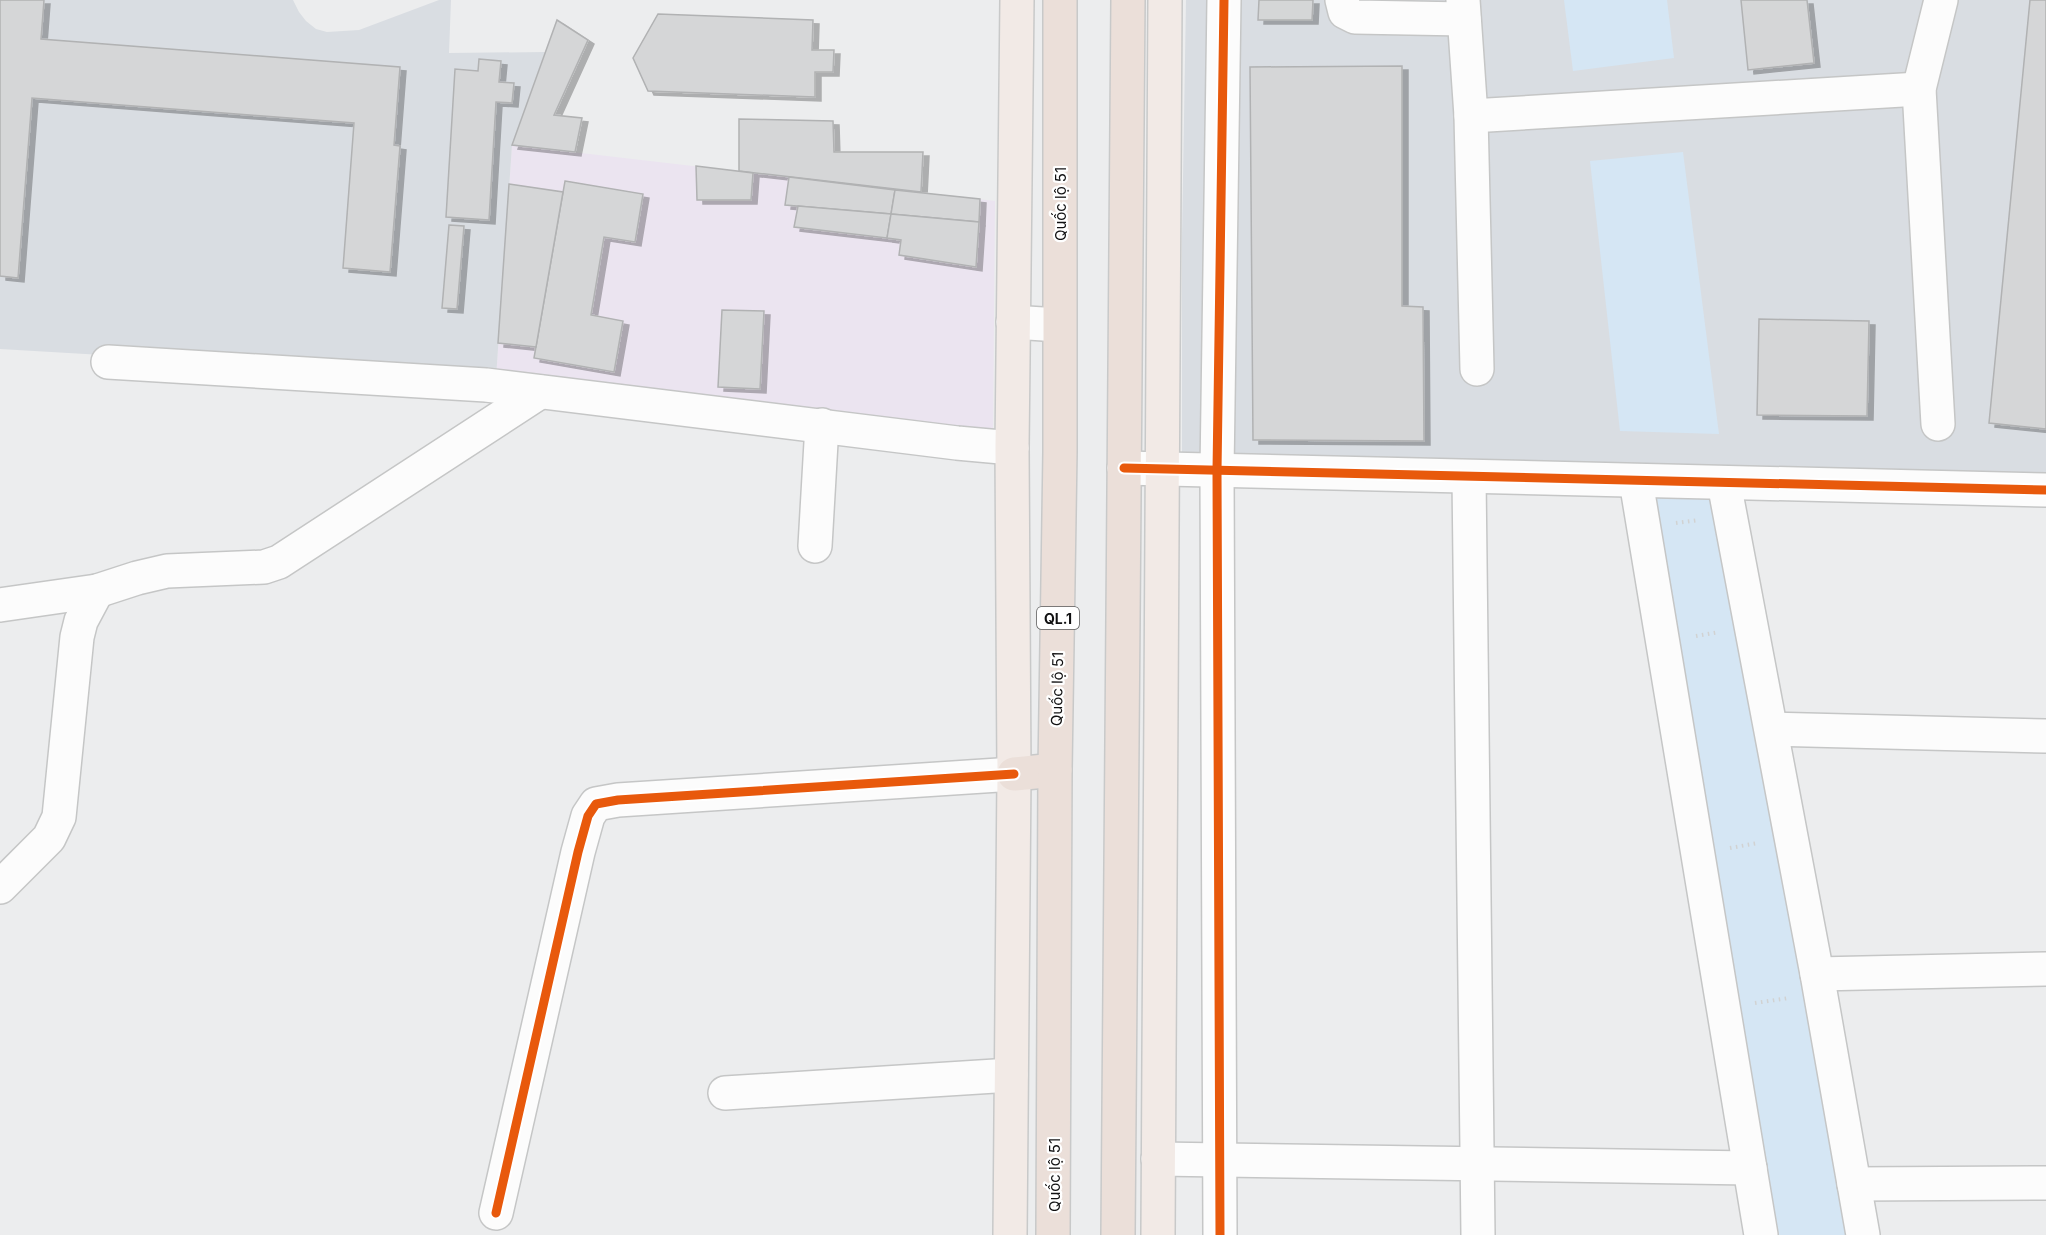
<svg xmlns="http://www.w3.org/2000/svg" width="2046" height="1235" viewBox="0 0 2046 1235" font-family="Inter,sans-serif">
	<defs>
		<filter id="shadow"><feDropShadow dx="6" dy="4" stdDeviation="0" flood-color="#0004"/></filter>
	</defs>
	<rect width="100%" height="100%" fill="#ecedee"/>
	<!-- commercial -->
	<path fill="#ebe4f0" d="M512,145L995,201L993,436L496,378Z"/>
	<!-- built -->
	<g fill="#d9dde2">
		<path d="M0,0H293L299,12L306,21L316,29L327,32L359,30L439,0H451L449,53L545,52L512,145L496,378L0,349Z"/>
		<path d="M1186,0H2046V478L1182,459V237Z"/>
	</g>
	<!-- green -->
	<g fill="#d5e6f4">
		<path d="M1564,0H1667L1674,58L1573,71Z"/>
		<path d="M1683,152L1719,434L1620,431L1590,161Z"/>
		<path d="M1649,493L1715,494L1852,1235H1773Z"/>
	</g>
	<!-- building -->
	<g fill="#d5d6d7" stroke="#b1b2b3" stroke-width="1.5" filter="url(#shadow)">
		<path d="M0,0H44L41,39L400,67L394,145L400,146L390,272L343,268L354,123L32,98L18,278L0,276Z"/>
		<path d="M1259,0H1313L1312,20H1258Z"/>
		<path d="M1741,0H1807L1814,63L1748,70Z"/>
		<path d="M2030,0H2046V429L1989,423Z"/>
		<path d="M658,14L813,20L812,50H834L833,72H815V97L648,91L633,58Z"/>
		<path d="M557,20L588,40L554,115L582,118L575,152L512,145Z"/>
		<path d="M479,59L501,61L499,82L514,83L512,103L496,102L489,220L446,217L455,69L478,71Z"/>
		<path d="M1402,66V306L1423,307L1424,441L1253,440L1250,67Z"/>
		<path d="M739,119L833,121L834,152H923L921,192L739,171Z"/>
		<path d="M696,166L753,173L751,200H697Z"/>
		<path d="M789,177L895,190L891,214L785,205Z"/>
		<path d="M565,181L643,194L635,242L604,237L591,315L623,321L614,372L534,358Z"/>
		<path d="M509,184L563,192L536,347L498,343Z"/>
		<path d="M895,190L980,199L979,222L891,214Z"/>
		<path d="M798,206L891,214L887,238L794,227Z"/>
		<path d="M891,214L979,222L976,267L899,255L901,240L887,238Z"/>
		<path d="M449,225L464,226L457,309L442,308Z"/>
		<path d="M722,310L764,311L760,389L718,387Z"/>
		<path d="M1759,319L1869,321L1867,416L1757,415Z"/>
	</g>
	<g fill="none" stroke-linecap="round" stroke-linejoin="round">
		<defs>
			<g id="minor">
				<path d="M1342,0L1345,12L1355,17L1464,19"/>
				<path d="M1463,0L1471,116L1477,369"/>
				<path d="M1471,116L1919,89"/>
				<path d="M1013,322L1059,325"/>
				<path d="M108,362L486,385L957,443L1012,448"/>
				<path d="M1938,424L1919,89L1941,0"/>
				<path d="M1124,468L2046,490"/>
				<path d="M1469,477L1478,1235"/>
				<path d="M1636,481L1761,1235"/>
				<path d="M1724,483L1817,974L1863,1235"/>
				<path d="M815,546L822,425"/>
				<path d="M0,605L97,591L137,578L167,571L264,567L279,562L540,392"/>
				<path d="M1772,729L2046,736"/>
				<path d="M0,887L49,838L59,817L77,637L81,621L97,591"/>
				<path d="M1817,974L2046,969"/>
				<path d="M725,1093L1011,1075"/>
				<path d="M1158,1159L1750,1168"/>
				<path d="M1854,1184L2046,1183"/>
				<path d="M496,1213L578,852L588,816L596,804L618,800L1014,774"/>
				<path d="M1220,1235L1217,471L1224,0"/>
			</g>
			<g id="major">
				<path d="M1010,1235L1014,774L1012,448L1017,0"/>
				<path d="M1158,1235L1165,0"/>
			</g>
			<g id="highway">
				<path d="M1014,774L1055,770"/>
				<path d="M1053,1235L1055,770L1060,452V0"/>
				<path d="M1118,1235L1128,0"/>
			</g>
		</defs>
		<!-- minor casing -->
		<use href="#minor" stroke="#c5c6c6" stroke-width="36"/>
		<!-- major casing -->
		<use href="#major" stroke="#c8c9c9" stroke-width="36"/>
		<!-- highway casing -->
		<use href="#highway" stroke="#c8c9c9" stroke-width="36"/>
		<!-- path -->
		<g stroke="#d1d2d2" stroke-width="4" stroke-dasharray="1.5 4.5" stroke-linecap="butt">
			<path d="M1676,523L1699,520"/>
			<path d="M1696,636L1719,632"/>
			<path d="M1730,848L1758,843"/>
			<path d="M1755,1003L1789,998"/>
		</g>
		<!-- minor -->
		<use href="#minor" stroke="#fcfcfc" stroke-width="33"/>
		<!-- major -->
		<use href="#major" stroke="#f2eae6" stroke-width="33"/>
		<!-- highway -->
		<use href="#highway" stroke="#ebdfd9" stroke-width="33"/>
		<defs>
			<g id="cycleway">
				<path d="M1124,468L2046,490"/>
				<path d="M496,1213L578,852L588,816L596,804L618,800L1014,774"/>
				<path d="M1220,1235L1217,471L1224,0"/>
			</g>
		</defs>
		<!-- cycleway casing -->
		<use href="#cycleway" stroke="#fff" stroke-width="13"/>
		<!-- cycleway -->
		<use href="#cycleway" stroke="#e8590c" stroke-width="9"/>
	</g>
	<g text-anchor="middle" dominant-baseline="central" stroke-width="4.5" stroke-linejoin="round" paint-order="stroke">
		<!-- shield labels -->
		<rect fill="#fff" stroke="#585858" stroke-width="1.5" x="1037" y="607" width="42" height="22" rx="4.5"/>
		<g font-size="14" font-weight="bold" fill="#101011">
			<text x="1058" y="618">QL.1</text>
		</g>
		<!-- street labels -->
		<g font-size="15" fill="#101011" stroke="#fff">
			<text transform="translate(1060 204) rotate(-90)">Quốc lộ 51</text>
			<text transform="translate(1057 689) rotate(-89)">Quốc lộ 51</text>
			<text transform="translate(1054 1175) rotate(-90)">Quốc lộ 51</text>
		</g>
	</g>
</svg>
